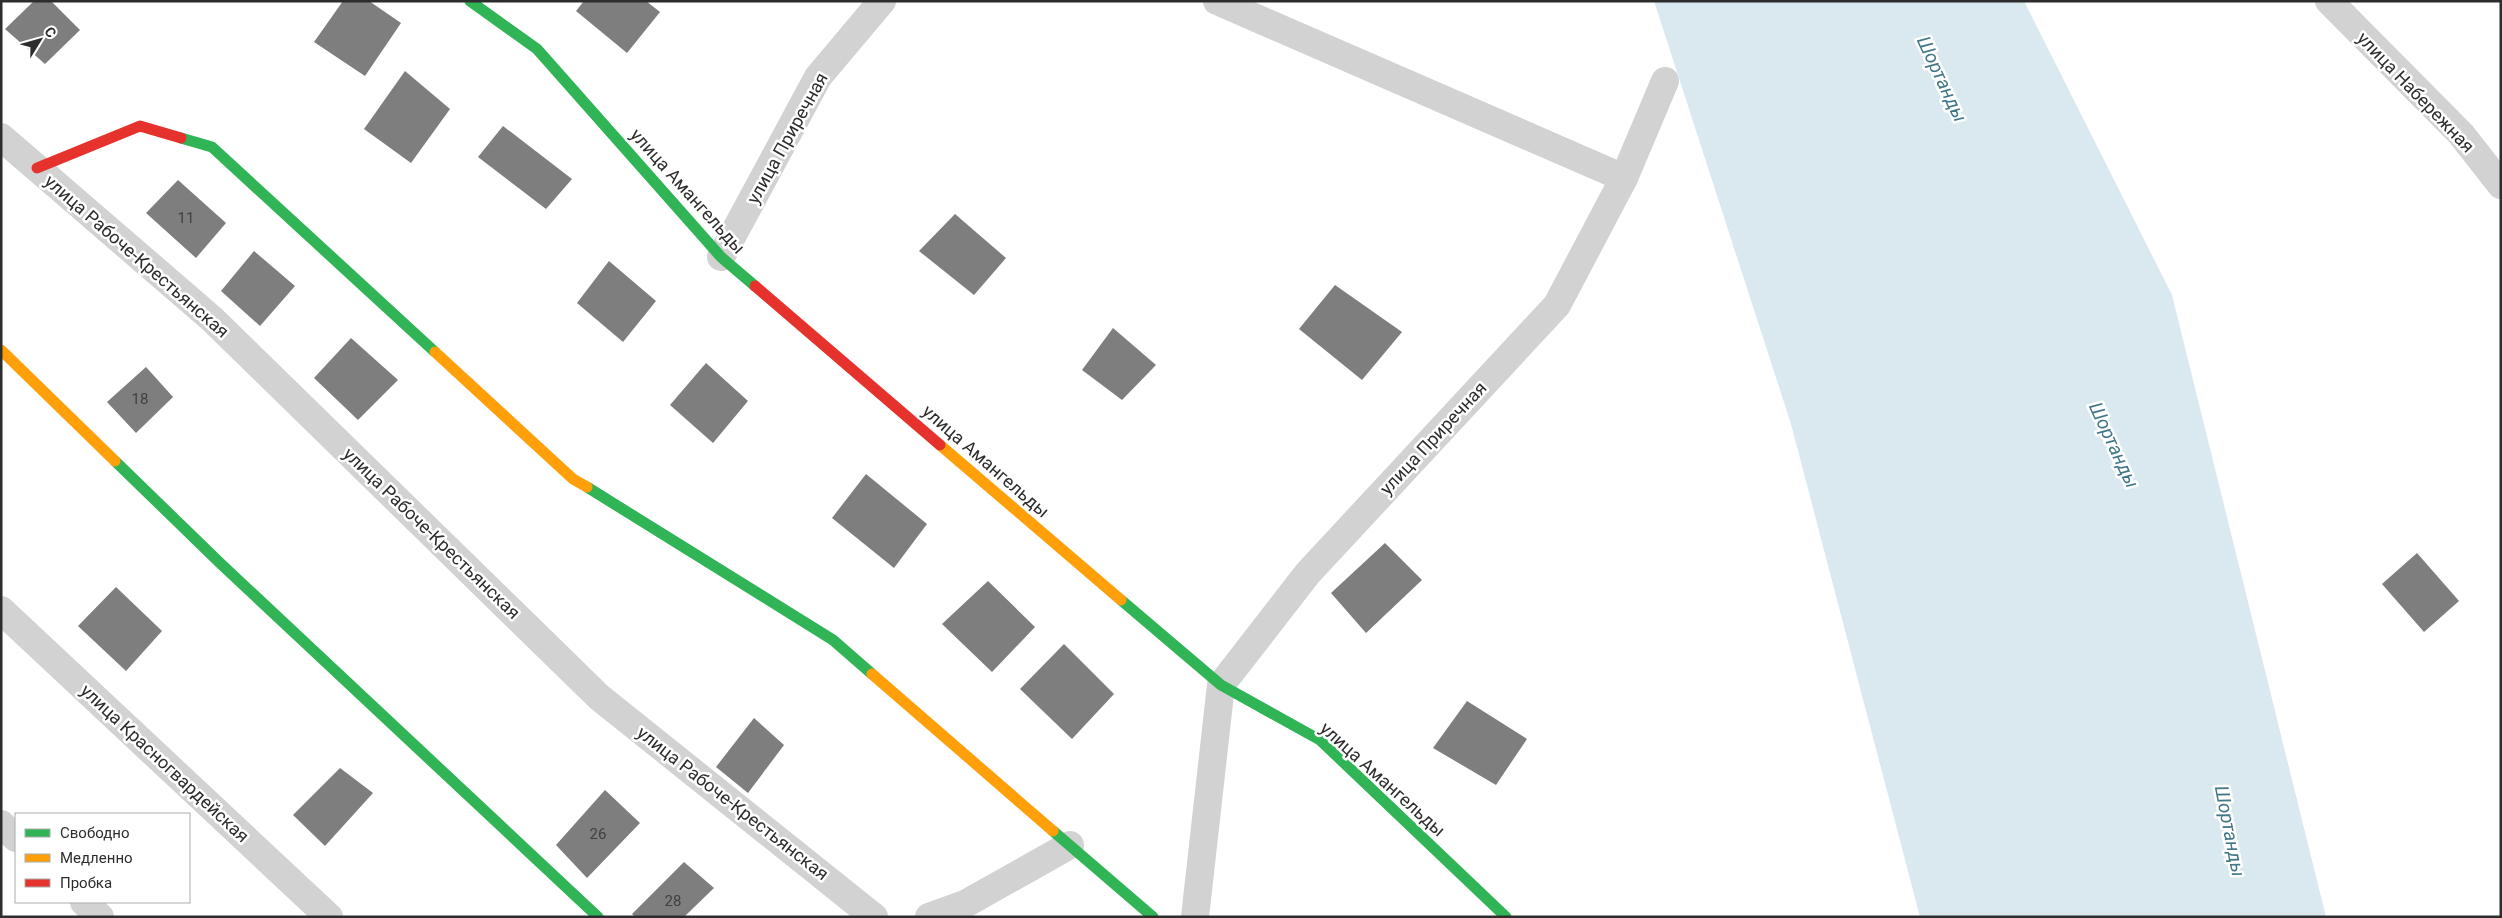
<svg xmlns="http://www.w3.org/2000/svg" width="2502" height="918" viewBox="0 0 2502 918" font-family="Roboto,sans-serif">
	<rect width="100%" height="100%" fill="#fff"/>
	<!-- water -->
	<path fill="#d9e9ef" d="M1654,1H2024L2172,295L2326,917H1920L1791,424Z"/>
	<!-- building -->
	<g fill="#7e7e7e">
		<path d="M34,1H51L80,30L45,64L5,29Z"/>
		<path d="M343,1H369L401,23L365,76L314,42Z"/>
		<path d="M584,1H646L660,12L627,53L576,11Z"/>
		<path d="M405,71L450,109L411,163L364,129Z"/>
		<path d="M503,126L572,179L546,209L478,157Z"/>
		<path d="M178,180L226,223L196,258L146,213Z"/>
		<path d="M955,214L1006,258L974,295L919,251Z"/>
		<path d="M254,251L295,286L260,326L221,291Z"/>
		<path d="M609,261L656,301L623,342L577,303Z"/>
		<path d="M1335,285L1402,332L1362,380L1299,329Z"/>
		<path d="M1113,328L1156,365L1122,400L1082,370Z"/>
		<path d="M351,338L398,380L358,420L314,378Z"/>
		<path d="M706,363L748,401L713,443L670,405Z"/>
		<path d="M146,367L173,397L136,433L107,402Z"/>
		<path d="M866,474L927,524L894,568L832,518Z"/>
		<path d="M1385,543L1422,580L1366,633L1331,593Z"/>
		<path d="M2417,553L2459,601L2424,632L2382,584Z"/>
		<path d="M988,581L1035,627L992,672L942,624Z"/>
		<path d="M116,587L162,631L126,671L78,626Z"/>
		<path d="M1064,644L1114,694L1072,739L1020,689Z"/>
		<path d="M1467,701L1527,739L1496,785L1433,748Z"/>
		<path d="M754,718L784,745L748,793L716,767Z"/>
		<path d="M340,768L373,793L325,846L293,815Z"/>
		<path d="M605,790L640,823L587,878L556,845Z"/>
		<path d="M684,862L714,888L684,917H635L632,914Z"/>
	</g>
	<g fill="none" stroke-linecap="round" stroke-linejoin="round">
		<!-- street -->
		<g stroke="#d2d2d2" stroke-width="28">
			<path d="M1217,1L1624,178"/>
			<path d="M2329,1L2461,134L2501,185"/>
			<path d="M1,137L212,319L599,697L874,917"/>
			<path d="M721,257L818,77L882,1"/>
			<path d="M1,610L329,917"/>
			<path d="M1,824L16,838"/>
			<path d="M84,902L100,917"/>
			<path d="M929,917L965,904L1070,845"/>
			<path d="M1195,917L1221,685L1308,573L1557,305L1624,178L1665,81"/>
		</g>
		<!-- fast -->
		<g stroke="#30b455" stroke-width="11">
			<path d="M470,1L537,49L721,257L755,286"/>
			<path d="M181,138L212,147L435,352"/>
			<path d="M115,461L220,563L598,917"/>
			<path d="M587,487L833,640L872,674"/>
			<path d="M1121,600L1221,685L1320,740L1506,917"/>
			<path d="M1053,831L1153,917"/>
		</g>
		<!-- slow -->
		<g stroke="#ff9f0a" stroke-width="11">
			<path d="M1,350L115,461"/>
			<path d="M435,352L573,479L587,487"/>
			<path d="M940,445L1121,600"/>
			<path d="M872,674L1053,831"/>
		</g>
		<!-- jam -->
		<g stroke="#e5322d" stroke-width="11">
			<path d="M37,168L140,126L181,138"/>
			<path d="M755,286L940,445"/>
		</g>
	</g>
	<g text-anchor="middle" dominant-baseline="central" stroke-width="5" stroke-linejoin="round" paint-order="stroke">
		<!-- number labels -->
		<g font-size="15" fill="#414141">
			<text x="186" y="218">11</text>
			<text x="140" y="399">18</text>
			<text x="598" y="834">26</text>
			<text x="673" y="901">28</text>
		</g>
		<!-- street labels -->
		<g font-size="18" fill="#2d2d2d" stroke="#fff">
			<text transform="translate(2416 92) rotate(46)">улица Набережная</text>
			<text transform="translate(787 138) rotate(-61)">улица Приречная</text>
			<text transform="translate(688 191) rotate(48)">улица Амангельды</text>
			<text transform="translate(137 256) rotate(41)">улица Рабоче-Крестьянская</text>
			<text transform="translate(1433 438) rotate(-47)">улица Приречная</text>
			<text transform="translate(986 461) rotate(41)">улица Амангельды</text>
			<text transform="translate(432 533) rotate(44)">улица Рабоче-Крестьянская</text>
			<text transform="translate(165 763) rotate(43)">улица Красногвардейская</text>
			<text transform="translate(1383 779) rotate(42)">улица Амангельды</text>
			<text transform="translate(733 803) rotate(38)">улица Рабоче-Крестьянская</text>
		</g>
		<!-- water labels -->
		<g font-size="19" font-style="italic" fill="#427788" stroke="#fff">
			<text transform="translate(1942 79) rotate(65)">Шортанды</text>
			<text transform="translate(2114 445) rotate(65)">Шортанды</text>
			<text transform="translate(2230 831) rotate(79)">Шортанды</text>
		</g>
	</g>
	<!-- border -->
	<rect width="2502" height="918" fill="none" stroke="#2d2d2d" stroke-width="5"/>
	<!-- legend -->
	<rect x="15" y="813" width="175" height="90" fill="#ffffff" stroke="#ababab"/>
	<rect x="25" y="829" width="25" height="8" fill="#30b455" stroke="#ababab"/>
	<text x="60" y="838" font-size="15" fill="#2d2d2d">Свободно</text>
	<rect x="25" y="854" width="25" height="8" fill="#ff9f0a" stroke="#ababab"/>
	<text x="60" y="863" font-size="15" fill="#2d2d2d">Медленно</text>
	<rect x="25" y="879" width="25" height="8" fill="#e5322d" stroke="#ababab"/>
	<text x="60" y="888" font-size="15" fill="#2d2d2d">Пробка</text>
	<!-- north arrow -->
	<g transform="translate(40 40) rotate(53)" stroke="#ffffff" stroke-width="4" paint-order="stroke">
	<path d="M0-4L9 19L0 12L-9 19Z" fill="#2d2d2d"/>
	<text y="-8" font-size="14" font-weight="bold" text-anchor="middle" fill="#2d2d2d">С</text>
	</g>
</svg>
